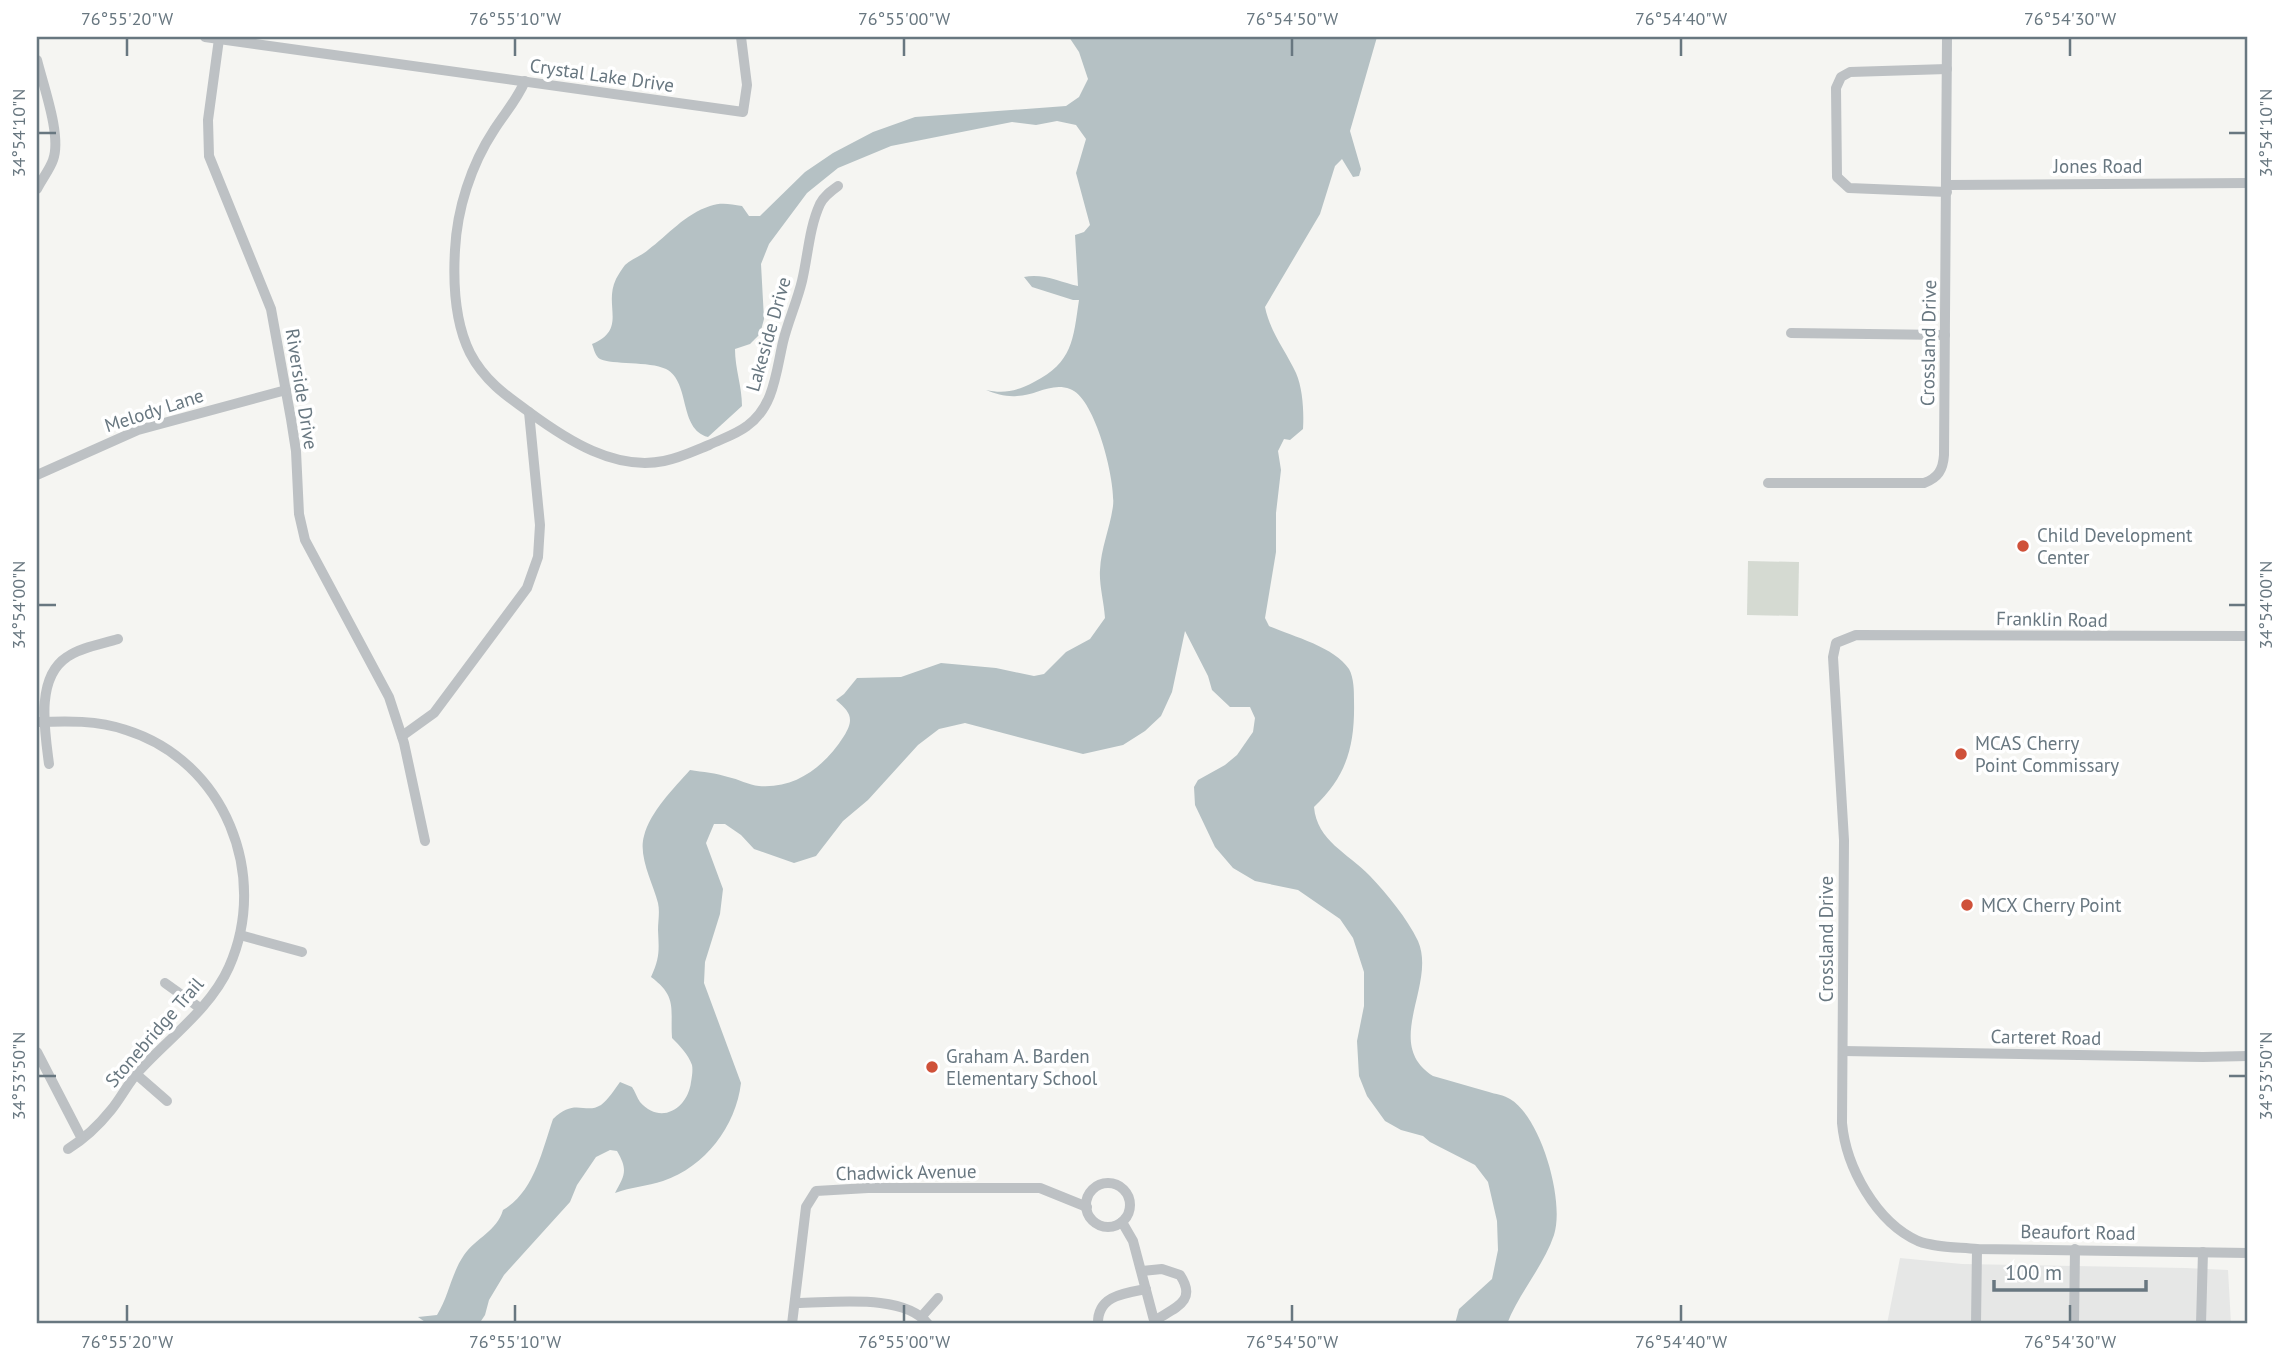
<svg xmlns="http://www.w3.org/2000/svg" width="2285" height="1361" viewBox="0 0 2285 1361" font-family="'PT Sans',sans-serif">
	<rect width="100%" height="100%" fill="#f5f5f2"/>
	<!-- built -->
	<path fill="#e6e7e6" d="M1900,1258L1962,1264L2186,1268L2228,1270L2231,1324H1887Z"/>
	<!-- green -->
	<path fill="#d5dad2" d="M1748,561L1799,562L1798,616L1747,615Z"/>
	<!-- water -->
	<path fill="#b5c1c4" d="M1069,37H1377L1350,131L1361,169L1359,176L1353,177L1342,159L1335,166L1320,214L1265,307C1270,332 1286,351 1296,373C1303,389 1304,413 1303,429L1290,440L1284,439L1278,451L1281,470L1276,513V552L1265,618L1269,626C1292,636 1335,647 1349,669C1354,678 1354,691 1354,701C1355,745 1347,776 1314,807C1317,841 1348,853 1370,876C1387,894 1407,918 1418,941C1437,985 1382,1044 1433,1076C1452,1081 1470,1087 1489,1092C1495,1094 1504,1095 1510,1099C1541,1117 1565,1201 1554,1235C1543,1267 1519,1293 1507,1324H1455L1459,1309L1492,1279L1498,1250L1497,1221L1488,1182L1475,1165L1430,1142L1423,1136L1401,1130L1385,1121L1367,1096L1359,1076L1357,1041L1364,1006V972L1353,938L1340,919L1298,890L1255,881L1233,868L1215,847L1195,805L1194,787L1198,780L1225,765L1237,755L1253,732L1255,718L1250,707H1230L1212,690L1208,676L1185,631L1172,692L1161,716L1145,731L1123,745L1083,754L965,723L939,729L918,745L868,800L843,821L816,856L794,863L754,849L741,835L725,824H714L706,843L723,889L720,914L705,962L704,983L741,1083C736,1126 705,1167 663,1181C647,1186 631,1187 615,1193C625,1175 628,1170 617,1151L610,1150L596,1157L577,1185L570,1202L504,1275L489,1300L485,1315L479,1324H428L418,1317L437,1315C449,1296 451,1274 464,1255C476,1238 497,1231 503,1210C534,1192 542,1151 553,1119C575,1097 585,1115 601,1105C608,1100 615,1089 620,1082L632,1087C635,1091 637,1098 640,1102C661,1126 688,1108 691,1082C692,1076 693,1070 692,1065C688,1054 680,1046 672,1038C670,1009 678,997 651,977C660,958 659,950 658,930C658,921 660,912 658,903C653,883 638,857 644,836C650,812 674,788 690,770C703,772 716,773 728,777C738,779 749,785 759,786C796,789 825,766 844,736C855,718 850,712 836,700L844,694L857,678L901,677L941,663L996,668L1034,676L1044,674L1066,652L1090,639L1105,618C1104,602 1099,585 1100,570C1101,548 1110,528 1113,506C1116,481 1095,397 1070,389C1051,382 1035,396 1017,396C1007,397 996,394 986,390C1004,394 1017,391 1034,382C1073,362 1073,340 1079,300H1073L1032,287L1024,277C1043,273 1060,282 1078,286L1075,235L1084,232L1090,225L1076,173L1086,139L1076,125L1057,121L1036,125L1012,122L891,146L838,168L807,193L769,244L761,264L764,319L760,334L750,344L735,349C735,369 742,386 742,406L708,437C678,429 691,382 666,369C649,361 612,365 600,359C595,356 594,349 592,344C628,329 603,306 616,279C618,275 622,269 625,265C631,259 641,256 648,250C668,235 685,214 710,206C721,202 730,204 742,206L749,216H760L805,172L833,153L873,132L915,117L1066,106L1079,97L1088,79L1079,52Z"/>
	<g fill="none" stroke-linecap="round" stroke-linejoin="round">
		<!-- street -->
		<g stroke="#bdc1c4" stroke-width="10">
			<path d="M205,37L743,112L747,85L741,37"/>
			<path d="M219,39L208,120L209,156L271,309L291,419L296,451L299,514L305,540L389,697L404,743L425,841"/>
			<path d="M37,60C43,85 62,136 53,160C50,169 42,179 37,189"/>
			<path d="M1947,69L1850,72L1841,77L1836,88L1837,177L1849,188L1947,192"/>
			<path d="M525,81C517,100 504,114 494,130C471,165 457,209 455,250C453,284 455,323 470,353C484,380 505,395 529,412C567,440 615,471 664,461C680,458 694,451 709,445C721,439 735,435 747,426C774,407 776,372 783,342C788,321 797,302 802,281C808,256 809,228 820,204C824,196 831,191 838,186"/>
			<path d="M1948,185L2248,183"/>
			<path d="M1791,333L1945,335"/>
			<path d="M37,475L138,430L286,390"/>
			<path d="M1768,483H1924C1938,478 1943,470 1944,455L1947,37"/>
			<path d="M2248,636L1856,635L1836,643L1833,657L1844,840L1842,1123C1846,1167 1876,1222 1918,1241C1936,1248 1959,1247 1977,1249L2248,1253"/>
			<path d="M37,722C67,721 97,720 126,730C225,761 270,875 229,967C211,1008 168,1039 139,1071C128,1083 121,1098 111,1110C99,1125 84,1139 68,1149"/>
			<path d="M402,736L434,713L527,588L538,557L540,525L529,412"/>
			<path d="M49,764C45,732 35,678 67,657C81,647 102,644 118,639"/>
			<path d="M240,935L302,952"/>
			<path d="M165,983L200,1008"/>
			<path d="M1843,1051L2203,1057L2248,1056"/>
			<path d="M37,1052L81,1137"/>
			<path d="M136,1074L167,1101"/>
			<circle cx="1108" cy="1205" r="22"/>
			<path d="M1122,1222L1133,1241L1155,1324"/>
			<path d="M1142,1271L1162,1269L1180,1275C1198,1302 1174,1308 1154,1321"/>
			<path d="M796,1303C833,1303 904,1293 928,1324"/>
			<path d="M922,1316L938,1298"/>
			<path d="M792,1324L806,1207L816,1191L868,1188H1040L1087,1207"/>
			<path d="M1098,1324C1097,1296 1124,1293 1146,1289"/>
			<path d="M1976,1324L1977,1249"/>
			<path d="M2074,1324L2075,1249"/>
			<path d="M2201,1324L2203,1252"/>
		</g>
	</g>
	<!-- ticks -->
	<path fill="none" stroke="#687780" stroke-width="2.5" d="M127,38V56M515,38V56M904,38V56M1292,38V56M1681,38V56M2070,38V56M38,133H56M2229,133H2246M38,605H56M2229,605H2246M38,1076H56M2229,1076H2246M127,1305V1322M515,1305V1322M904,1305V1322M1292,1305V1322M1681,1305V1322M2070,1305V1322"/>
	<!-- markers -->
	<g fill="#cf5139" stroke="#fff" stroke-width="2.5">
		<circle cx="2023" cy="546" r="7"/>
		<circle cx="1961" cy="754" r="7"/>
		<circle cx="1967" cy="905" r="7"/>
		<circle cx="932" cy="1067" r="7"/>
	</g>
	<g text-anchor="middle" dominant-baseline="central" stroke-width="7" stroke-linejoin="round" paint-order="stroke">
		<!-- street labels -->
		<g font-size="19" fill="#687780" stroke="#fff">
			<text transform="translate(602 75) rotate(8)">Crystal Lake Drive</text>
			<text x="2098" y="166">Jones Road</text>
			<text transform="translate(768 334) rotate(-74)">Lakeside Drive</text>
			<text transform="translate(1928 343) rotate(-89)">Crossland Drive</text>
			<text transform="translate(302 389) rotate(81)">Riverside Drive</text>
			<text transform="translate(154 410) rotate(-18)">Melody Lane</text>
			<text transform="translate(2052 619) rotate(1)">Franklin Road</text>
			<text transform="translate(1826 939) rotate(-90)">Crossland Drive</text>
			<text transform="translate(154 1032) rotate(-49)">Stonebridge Trail</text>
			<text transform="translate(2046 1037) rotate(1)">Carteret Road</text>
			<text transform="translate(906 1172) rotate(-1)">Chadwick Avenue</text>
			<text transform="translate(2078 1232) rotate(1)">Beaufort Road</text>
		</g>
		<!-- poi labels -->
		<g font-size="19" fill="#687780" stroke="#fff" text-anchor="start">
			<text x="2037" y="535">Child Development<tspan x="2037" dy="22">Center</tspan></text>
			<text x="1975" y="743">MCAS Cherry<tspan x="1975" dy="22">Point Commissary</tspan></text>
			<text x="1981" y="905">MCX Cherry Point</text>
			<text x="946" y="1056">Graham A. Barden<tspan x="946" dy="22">Elementary School</tspan></text>
		</g>
	</g>
	<!-- border -->
	<rect width="2285" height="1361" fill="none" stroke="#ffffff" stroke-width="77"/>
	<!-- scale -->
	<path d="M1994 1280v10h152v-10" fill="none" stroke="#687780" stroke-width="3.5"/>
	<text x="2005" y="1280" font-size="21" fill="#687780" stroke="#ffffff" stroke-width="5" paint-order="stroke">100 m</text>
	<rect x="38" y="38" width="2208" height="1284" fill="none" stroke="#687780" stroke-width="2.5"/>
	<g font-size="18" text-anchor="middle" fill="#687780">
		<text x="127" y="25">76°55'20"W</text>
		<text x="515" y="25">76°55'10"W</text>
		<text x="904" y="25">76°55'00"W</text>
		<text x="1292" y="25">76°54'50"W</text>
		<text x="1681" y="25">76°54'40"W</text>
		<text x="2070" y="25">76°54'30"W</text>
		<text transform="translate(19 133) rotate(-90)" y="6">34°54'10"N</text>
		<text transform="translate(2266 133) rotate(-90)" y="6">34°54'10"N</text>
		<text transform="translate(19 605) rotate(-90)" y="6">34°54'00"N</text>
		<text transform="translate(2266 605) rotate(-90)" y="6">34°54'00"N</text>
		<text transform="translate(19 1076) rotate(-90)" y="6">34°53'50"N</text>
		<text transform="translate(2266 1076) rotate(-90)" y="6">34°53'50"N</text>
		<text x="127" y="1348">76°55'20"W</text>
		<text x="515" y="1348">76°55'10"W</text>
		<text x="904" y="1348">76°55'00"W</text>
		<text x="1292" y="1348">76°54'50"W</text>
		<text x="1681" y="1348">76°54'40"W</text>
		<text x="2070" y="1348">76°54'30"W</text>
	</g>
</svg>
